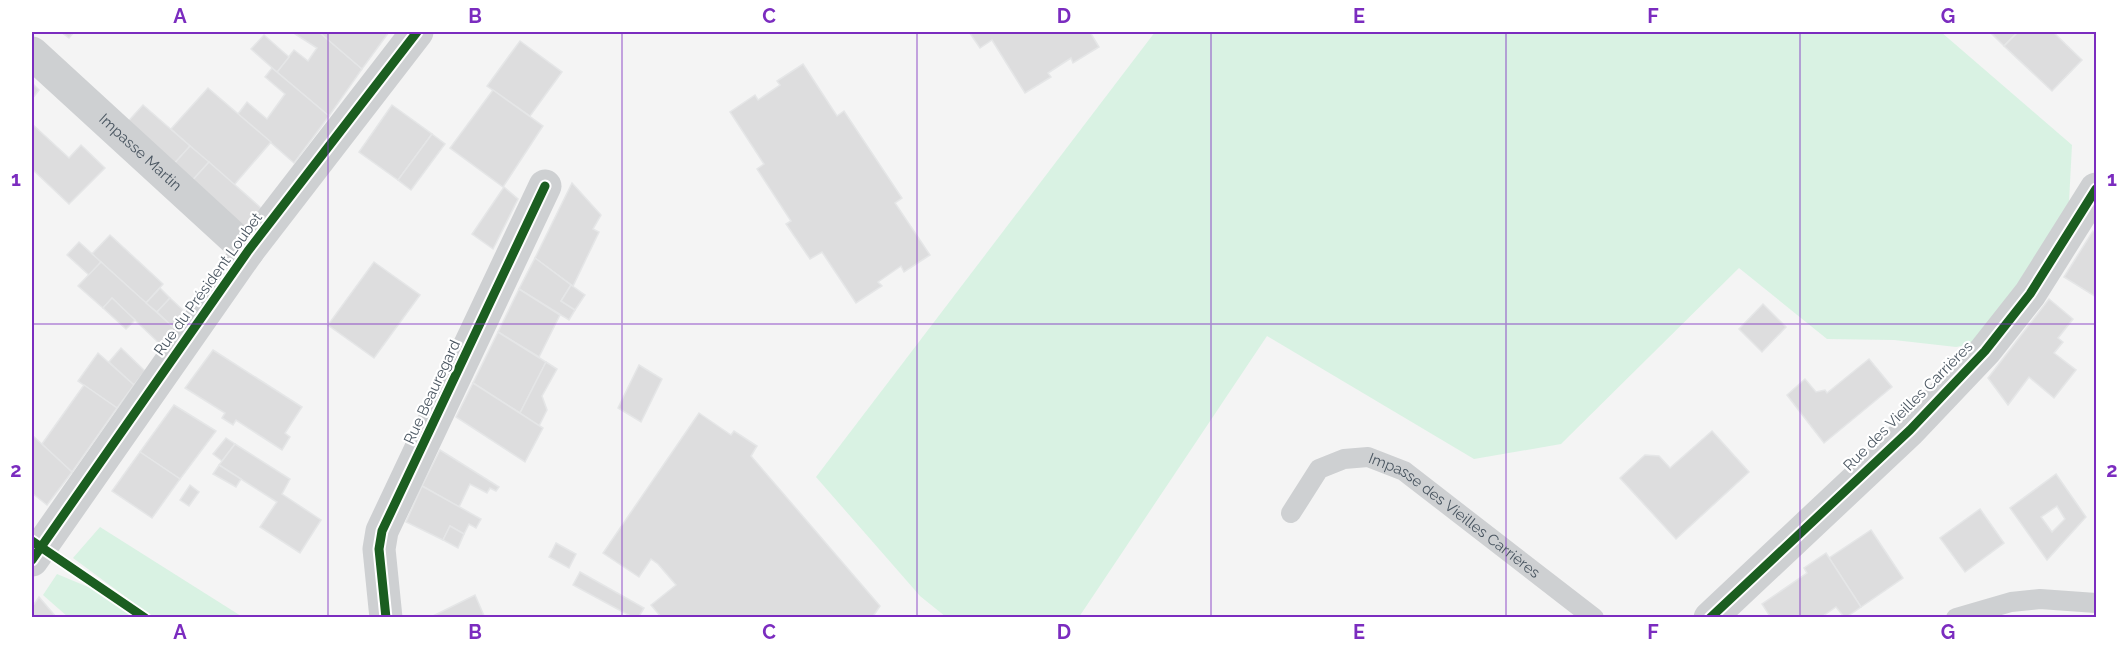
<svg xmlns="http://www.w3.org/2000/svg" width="2128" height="649" viewBox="0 0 2128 649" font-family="Raleway,sans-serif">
	<rect width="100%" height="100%" fill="#f4f4f4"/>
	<!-- green -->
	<g fill="#d9f2e3">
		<path d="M1155,32H1941L2072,145L2069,202L2033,265L1978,343L1956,347L1894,340L1827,339L1739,268L1561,444L1474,459L1267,336L1079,617H946L920,596L816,477Z"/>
		<path d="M100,527L241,616L244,617H153L73,558Z"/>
		<path d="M57,574L105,594L135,617H68L43,595Z"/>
	</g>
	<!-- building -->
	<g fill="#ddddde" stroke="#e5e6e7" stroke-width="1.5" fill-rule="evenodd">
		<path d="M61,32H74L69,38Z"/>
		<path d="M292,32H319L362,69L329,116L277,72L294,50L308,61L317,48Z"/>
		<path d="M319,32H389L362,69Z"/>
		<path d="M969,32H1090L1099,47L1073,63L1071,58L1048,73L1051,77L1025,93L992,40L980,48Z"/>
		<path d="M1990,32H2018L2004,46Z"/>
		<path d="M2018,32H2053L2082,60L2052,91L2004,46Z"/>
		<path d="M264,35L289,57L277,72L251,49Z"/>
		<path d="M520,41L562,72L530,116L487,86Z"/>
		<path d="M803,64L837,116L844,111L902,198L895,203L930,255L904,272L901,266L878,282L882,286L856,303L822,252L810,259L786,224L791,221L757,169L764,164L730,112L755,95L758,100L780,85L777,81Z"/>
		<path d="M272,68L329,116L294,163L238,114L247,102L267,119L285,94L265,77Z"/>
		<path d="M32,83L39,90L32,99Z"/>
		<path d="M208,88L271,142L234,185L171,129Z"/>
		<path d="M493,90L543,126L503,187L450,148Z"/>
		<path d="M143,105L190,146L172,166L125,125Z"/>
		<path d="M392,105L432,134L398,180L359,152Z"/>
		<path d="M32,124L69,158L81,145L105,168L69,204L32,169Z"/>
		<path d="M432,134L445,144L411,190L398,180Z"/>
		<path d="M190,146L209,162L190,183L172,166Z"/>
		<path d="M209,162L261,208L245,230L190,183Z"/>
		<path d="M572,183L601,215L593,229L599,232L573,286L535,258Z"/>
		<path d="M504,187L518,199L493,249L472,234Z"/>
		<path d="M2093,231L2096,233V297L2064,277Z"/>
		<path d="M110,235L163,284L146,303L92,254Z"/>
		<path d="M79,242L101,262L89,275L67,255Z"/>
		<path d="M535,258L571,285L561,301L575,310L569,320L519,289Z"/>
		<path d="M101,262L175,329L162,346L112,298L103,308L78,286Z"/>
		<path d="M374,262L420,295L374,358L328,325Z"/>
		<path d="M571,285L585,295L575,310L561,301Z"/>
		<path d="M160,288L170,298L157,312L146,303Z"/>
		<path d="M519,289L560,315L539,357L498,332Z"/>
		<path d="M112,298L135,320L126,329L103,308Z"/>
		<path d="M170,298L186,313L175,329L157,312Z"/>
		<path d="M2049,299L2073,319L2058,338L2063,342L2054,353L2076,370L2054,398L2029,377L2008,405L1988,378Z"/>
		<path d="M1763,304L1786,327L1762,352L1739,329Z"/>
		<path d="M498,332L546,362L520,413L473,383Z"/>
		<path d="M121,348L145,371L134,385L109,362Z"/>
		<path d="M213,350L302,407L285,433L290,437L282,450L236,420L233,425L222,418L225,413L185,388Z"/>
		<path d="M98,353L134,385L117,408L78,381Z"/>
		<path d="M1869,359L1892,387L1824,443L1787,395L1805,379L1816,392L1825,390L1827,393Z"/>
		<path d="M546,362L557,369L542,396L547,410L539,426L520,413Z"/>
		<path d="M639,365L662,379L641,422L618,408Z"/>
		<path d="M473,383L543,428L525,462L456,417Z"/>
		<path d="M84,385L117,408L72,472L42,444Z"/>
		<path d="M174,405L216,431L180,479L140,452Z"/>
		<path d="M699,413L731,435L734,431L757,446L751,456L880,606L872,618H662L651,605L676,585L658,564L651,559L639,577L603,553Z"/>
		<path d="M1712,431L1749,472L1676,539L1620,478L1645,455L1659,456L1670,468Z"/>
		<path d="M32,435L72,472L47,505L32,493Z"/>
		<path d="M226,438L235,444L222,461L213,454Z"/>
		<path d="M235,444L290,479L282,494L321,520L300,553L260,527L277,502L219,465Z"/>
		<path d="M440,450L499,487L496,491L490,488L487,493L470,484L459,507L422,486Z"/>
		<path d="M140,452L180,479L152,518L112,491Z"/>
		<path d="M219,465L241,479L236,487L213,474Z"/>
		<path d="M2056,474L2086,517L2047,560L2010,508ZM2057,506L2065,519L2052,532L2041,517Z"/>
		<path d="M190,485L199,492L189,506L180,500Z"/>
		<path d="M422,486L481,519L476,528L469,524L464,534L450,526L443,540L406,522Z"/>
		<path d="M1980,509L2004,543L1965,572L1940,538Z"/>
		<path d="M450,526L464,534L458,548L443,540Z"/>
		<path d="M1871,530L1903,578L1861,607L1829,558Z"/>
		<path d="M556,543L576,554L569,568L549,557Z"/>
		<path d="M1826,553L1861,607L1845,618L1836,607L1820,618H1771L1762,604L1807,573L1804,568Z"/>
		<path d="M580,572L644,608L638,618H634L573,585Z"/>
		<path d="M475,595L485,618H429Z"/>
		<path d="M39,597L57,618H32V607Z"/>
	</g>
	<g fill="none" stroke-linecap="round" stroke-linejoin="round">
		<!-- lane -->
		<g stroke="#ced0d2" stroke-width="20">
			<path id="s1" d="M1291,513L1319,469L1344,459L1368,457L1404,471L1594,618"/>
			<path d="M1956,618L2011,602L2040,599L2096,603"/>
		</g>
		<!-- street -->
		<g stroke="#ced0d2" stroke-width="33">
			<path id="s2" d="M32,53L248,251"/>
			<path d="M32,560L248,251L417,32"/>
			<path d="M386,618L379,549L382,531L545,186"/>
			<path d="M1710,618L1910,430L1985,351L2030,294L2096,189"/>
		</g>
		<defs>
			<g id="cycleway">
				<path d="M32,541L145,618"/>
				<path d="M32,560L248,251L417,32"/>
				<path d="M386,618L379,549L382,531L545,186"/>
				<path d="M1710,618L1910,430L1985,351L2030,294L2096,189"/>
			</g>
		</defs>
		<!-- cycleway casing -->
		<use href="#cycleway" stroke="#fff" stroke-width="13"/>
		<!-- cycleway -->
		<use href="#cycleway" stroke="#1b5e20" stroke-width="9"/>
	</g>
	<!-- grid -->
	<path fill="none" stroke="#7b2cbf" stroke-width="1.5" stroke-opacity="0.55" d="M328,32V618M622,32V618M917,32V618M1211,32V618M1506,32V618M1800,32V618M32,324H2096"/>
	<g text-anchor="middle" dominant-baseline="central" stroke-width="4.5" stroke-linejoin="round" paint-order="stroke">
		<!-- street labels -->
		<g font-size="15" fill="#4a5661" stroke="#fff">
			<text stroke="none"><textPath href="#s2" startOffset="147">Impasse Martin</textPath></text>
			<text transform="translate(208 284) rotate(-54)">Rue du Président Loubet</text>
			<text transform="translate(432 392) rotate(-65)">Rue Beauregard</text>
			<text transform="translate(1908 406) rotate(-45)">Rue des Vieilles Carrières</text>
			<text stroke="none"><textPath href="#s1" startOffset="208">Impasse des Vieilles Carrières</textPath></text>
		</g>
	</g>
	<!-- border -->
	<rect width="2128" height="649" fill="none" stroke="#ffffff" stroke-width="66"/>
	<rect x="33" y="33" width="2062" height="583" fill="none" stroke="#7b2cbf" stroke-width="2"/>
	<g font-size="20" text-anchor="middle" font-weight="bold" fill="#7b2cbf">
		<text x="180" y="23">A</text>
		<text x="475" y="23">B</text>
		<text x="769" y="23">C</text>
		<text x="1064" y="23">D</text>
		<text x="1359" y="23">E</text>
		<text x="1653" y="23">F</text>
		<text x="1948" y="23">G</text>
		<text x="16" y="186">1</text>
		<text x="2112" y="186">1</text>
		<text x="16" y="477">2</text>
		<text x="2112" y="477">2</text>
		<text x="180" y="639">A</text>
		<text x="475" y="639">B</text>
		<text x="769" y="639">C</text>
		<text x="1064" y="639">D</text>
		<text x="1359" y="639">E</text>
		<text x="1653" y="639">F</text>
		<text x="1948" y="639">G</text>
	</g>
</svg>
